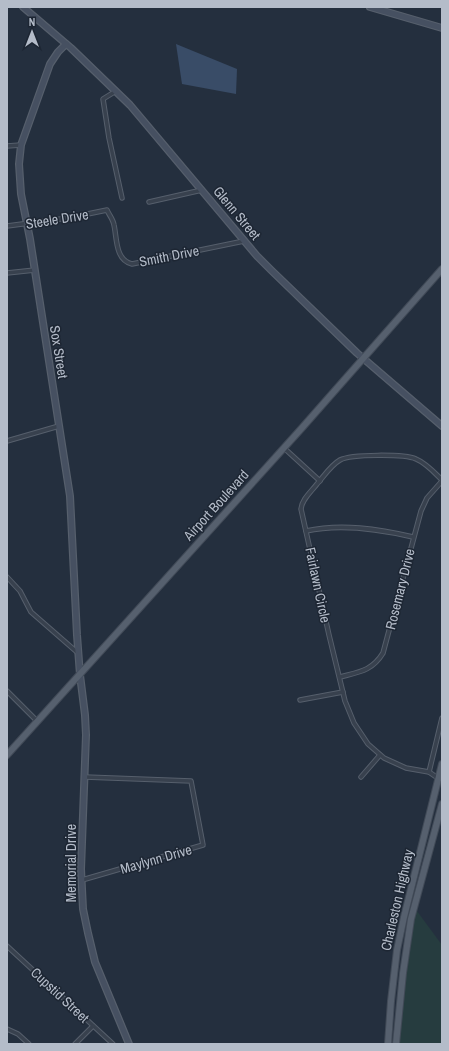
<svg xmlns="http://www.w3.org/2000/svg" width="449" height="1051" viewBox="0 0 449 1051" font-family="'Archivo Narrow',sans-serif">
	<rect width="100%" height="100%" fill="#242f3e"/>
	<!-- green -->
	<path fill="#263c3f" d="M414,907L442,945V1044H396Z"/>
	<!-- water -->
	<path fill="#394c67" d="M176,44L237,69L236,94L182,84Z"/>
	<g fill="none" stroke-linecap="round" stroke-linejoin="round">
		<defs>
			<g id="street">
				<path d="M116,91L103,99L109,138L122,198"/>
				<path d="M7,146L21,145"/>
				<path d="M149,202L202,190"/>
				<path d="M7,226L68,218L107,210C109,215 113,219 114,225C117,238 115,260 132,264L244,241"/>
				<path d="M7,273L35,270"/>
				<path d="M7,441L59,426"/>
				<path d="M284,448L320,481"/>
				<path d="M442,480C434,472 426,463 416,459C405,454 351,454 340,460C331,465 324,476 317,484C311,492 302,499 301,509L329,635L345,701L354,723L368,744L384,758L406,768L429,772L442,781"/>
				<path d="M306,531C341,523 379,529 413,537"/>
				<path d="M7,577L20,591L31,612L78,653"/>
				<path d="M340,677C359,672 372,671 383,653L421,511L427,498L442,481"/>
				<path d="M7,691L37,721"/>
				<path d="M300,700L343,692"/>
				<path d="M429,772L442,718"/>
				<path d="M361,777L380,755"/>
				<path d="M82,880L203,845L191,781L85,777"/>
				<path d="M7,946L113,1044"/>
				<path d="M7,1029L18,1034L29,1044"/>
				<path d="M75,1044L93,1026"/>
			</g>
			<g id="secondary">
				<path d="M23,7L71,48L130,105L257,256L271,270L357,353L442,426"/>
				<path d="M370,7L442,28"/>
				<path d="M66,44L58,52L50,64L21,145L19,164L21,194L30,239L70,496L77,635L80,675L85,715L86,735L81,869L83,909L88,933L95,962L129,1044"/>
			</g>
			<g id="primary">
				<path d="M7,755L301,429L442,269"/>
				<path d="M388,1044L391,1001L397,950L404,917L442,764"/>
				<path d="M396,1044L403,973L411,919L442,804"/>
			</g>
		</defs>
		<!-- street casing -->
		<use href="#street" stroke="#565f6c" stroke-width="5.5"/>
		<!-- secondary casing -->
		<use href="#secondary" stroke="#565f6c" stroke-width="8"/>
		<!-- primary casing -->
		<use href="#primary" stroke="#414a57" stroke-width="8"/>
		<!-- street -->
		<use href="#street" stroke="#38414e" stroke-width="3.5"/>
		<!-- secondary -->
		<use href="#secondary" stroke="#465061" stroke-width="5.5"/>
		<!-- primary -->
		<use href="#primary" stroke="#56606e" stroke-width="6"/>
	</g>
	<g text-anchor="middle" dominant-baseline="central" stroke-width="3" stroke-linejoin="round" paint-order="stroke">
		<!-- street labels -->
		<g font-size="14" fill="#b4bcc9" stroke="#1d2633">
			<text transform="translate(237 213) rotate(50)">Glenn Street</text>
			<text transform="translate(57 219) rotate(-9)">Steele Drive</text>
			<text transform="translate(169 256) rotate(-11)">Smith Drive</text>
			<text transform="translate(59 352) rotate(81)">Sox Street</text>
			<text transform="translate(216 505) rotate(-48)">Airport Boulevard</text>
			<text transform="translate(318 585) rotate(78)">Fairlawn Circle</text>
			<text transform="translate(400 589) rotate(-76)">Rosemary Drive</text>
			<text transform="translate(156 859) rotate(-16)">Maylynn Drive</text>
			<text transform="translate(71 863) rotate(-90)">Memorial Drive</text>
			<text transform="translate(397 900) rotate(-77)">Charleston Highway</text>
			<text transform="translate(60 995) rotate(43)">Cupstid Street</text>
		</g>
	</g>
	<!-- border -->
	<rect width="449" height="1051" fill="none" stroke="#b4bcc9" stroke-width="16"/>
	<!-- north arrow -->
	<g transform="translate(32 32)" stroke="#1d2633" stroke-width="3" paint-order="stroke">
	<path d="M0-3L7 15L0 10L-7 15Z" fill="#b4bcc9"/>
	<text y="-6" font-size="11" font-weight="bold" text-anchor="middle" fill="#b4bcc9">N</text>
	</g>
</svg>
